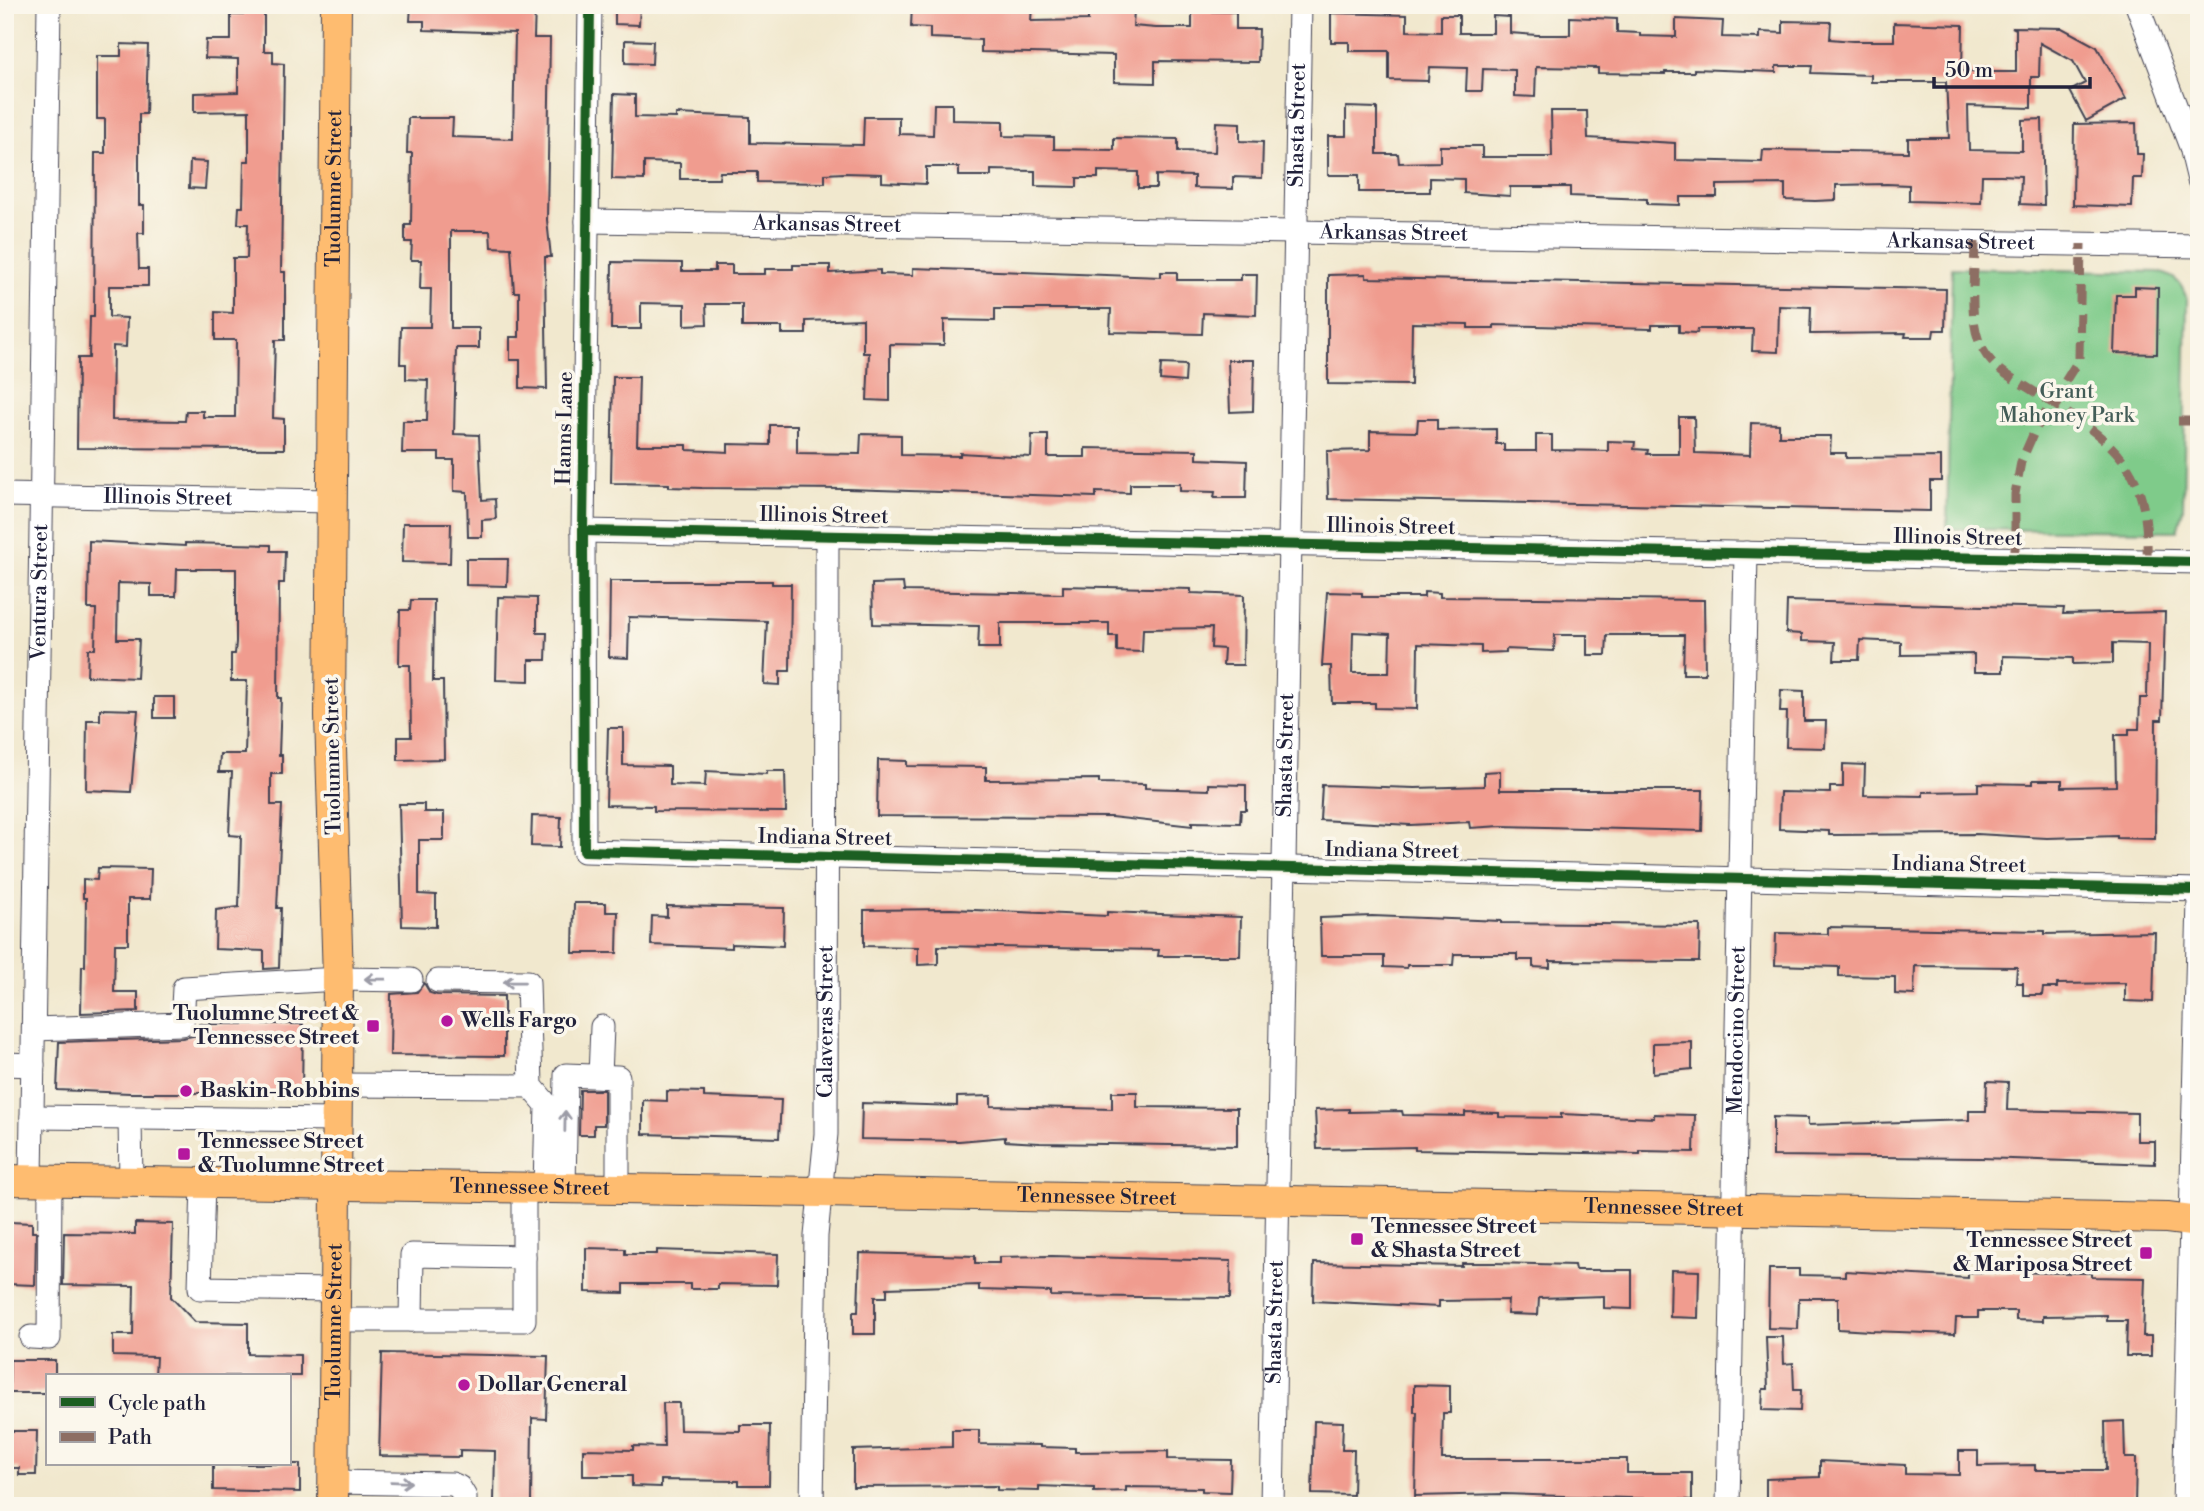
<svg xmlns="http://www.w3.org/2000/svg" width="2204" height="1511" viewBox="0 0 2204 1511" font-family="'Libre Bodoni',serif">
	<rect width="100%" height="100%" fill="#fbf7ec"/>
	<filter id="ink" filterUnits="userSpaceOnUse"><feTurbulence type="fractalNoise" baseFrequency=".0143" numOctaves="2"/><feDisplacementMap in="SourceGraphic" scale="14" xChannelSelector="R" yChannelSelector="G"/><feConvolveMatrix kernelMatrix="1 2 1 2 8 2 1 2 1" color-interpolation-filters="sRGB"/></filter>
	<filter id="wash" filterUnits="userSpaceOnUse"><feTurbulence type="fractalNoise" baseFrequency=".00686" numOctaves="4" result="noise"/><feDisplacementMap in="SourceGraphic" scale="28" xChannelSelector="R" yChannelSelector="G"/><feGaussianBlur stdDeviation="1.57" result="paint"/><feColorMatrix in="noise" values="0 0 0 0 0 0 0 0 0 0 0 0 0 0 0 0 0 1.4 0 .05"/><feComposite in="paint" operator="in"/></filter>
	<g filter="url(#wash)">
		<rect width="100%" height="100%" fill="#f1e8ce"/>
		<!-- green -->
		<path fill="#7fcb8a" stroke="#507662" stroke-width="2" d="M1952,268L2159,272C2176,277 2182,283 2187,300L2183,509L2177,531L1947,529Z"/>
		<g id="blocks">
			<!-- building -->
			<g fill="#f09c8f" fill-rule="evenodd">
				<path d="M243,5H264V51H273V63L284,64L281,272H285V340H275L273,418L284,419V449L77,448L78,358H89L90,317H94L95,153H105V119H97V56H121V44L148,45L146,114H139V205H144V233H138L139,269H148V286H109V317L127,318L126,347L113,346L112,420L185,421L186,411H203V417H235L236,340H215V312L233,313V258H247L248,224H238L239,207H243L244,161H249V111L194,112V93L238,92V59L205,58L206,40H231V15H243Z"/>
				<path d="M411,5H453V11H513V5H535L534,38H550L547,220L551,257H545L547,389L520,388V360H510V337H519V292H514L511,248L491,247L490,231H451V328H479V348H456L454,434L479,435L482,500L495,499L496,519L482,520V537H468L467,492L454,491V460H439V453H402L403,421H427L428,380L406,379V364H400L401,327H430L431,289H420L421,260H411L412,242H405V225H411L412,153H407L408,118H453L452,137L513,139L515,33L424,30V21H410Z"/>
				<path d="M615,5H640L639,25L615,24Z"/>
				<path d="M912,5H1032L1031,21L1088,20V8L1134,10L1133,26L1156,28H1192V11L1236,12V29H1259L1258,62L1155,61V83L1114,82V55L981,52V40L930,38V28L911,27Z"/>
				<path d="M1331,13L1407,15V31L1441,32V15H1459V33H1493V16L1510,17V33L1537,35H1570V17L1617,19V32L1640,33V36L1676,37V19L1723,21L1722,37L1760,38V32L1783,33V21L1831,22L1830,39L1853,41H1894V23L1963,25L1962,71L1978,72H2016V29L2012,27L2062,28L2097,47L2126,99L2086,121L2070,91L2085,83L2073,61L2040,43L2039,77H2031V108L1968,106L1969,150L2022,151V120L2042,119L2044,205L2020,204L2021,176L2001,175H1982L1981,203L1909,201V185L1887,184L1836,185V200L1815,201L1785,200V184L1717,185V197H1680V205L1647,204V199L1570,196V187H1510V196L1464,193V179L1430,178V192H1359V175H1328V136H1346V107L1377,108V154H1398L1399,163L1440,162V146H1482V157H1552L1551,111H1587L1588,138L1675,143V160L1762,162L1763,150L1908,152V138H1949L1946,82H1871V75L1811,73L1812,66H1776V72L1694,69V72H1665V74L1598,73V68L1536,67L1535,97L1515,96V70L1483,69L1482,91H1466L1467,68L1429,67L1428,81L1389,80V51H1349V42H1331Z"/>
				<path d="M625,40L653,41L652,64L625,63Z"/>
				<path d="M614,94L635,95V117L676,118V114L750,117V143L863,145L864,117H899V134L933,135L934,104H952V120L1003,121V136L1054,137V149L1114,150V138L1178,139V151L1215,152L1216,122L1240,123V141L1263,142L1262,178L1233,177V189L1194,188V176L1156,175V188H1138V172L1098,171V178H1077V187L1035,186V171L991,170V176H959V167H926V184L882,182V174L844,173L825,174V183L757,182V172H720L719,179H680V163L644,162V180L612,179Z"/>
				<path d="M2136,123L2137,154H2143L2142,178H2133L2132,207L2073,205L2074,124Z"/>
				<path d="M190,161L207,162L205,189L189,188Z"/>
				<path d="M612,262L682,263V271H715V265H732V274H765V269H793V265H830V273L880,270V274L913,275V268L1161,277V272H1177V280H1241V274H1257L1256,315L1203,313L1202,334L1110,332L1111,309H995V321L944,320V345L890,344V401L867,400L869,353H863V319L806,321V334H782V327H742V304H706L707,324L685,325V304L641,303V329H611Z"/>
				<path d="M1366,274V278L1946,289L1945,330H1934L1933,337H1905L1906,333L1810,334L1811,307L1779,306L1778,352L1752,351L1753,329H1698L1697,333L1679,332V325H1652V329L1494,325V328H1468V324L1412,323L1411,385L1328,384V275Z"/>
				<path d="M2135,287L2158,288L2157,354L2114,353L2116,295H2135Z"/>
				<path d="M1228,360H1254L1253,411L1230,412Z"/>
				<path d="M1161,364L1186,365L1185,382L1160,380Z"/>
				<path d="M613,377H639L637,445H687V450L728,452V444L770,445V425H797V453L860,454L861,434L901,435V455L960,456V453L1031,457L1032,435H1048V457H1085V448L1197,450V459L1247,461L1246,498H1214L1215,492L1180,491V484H1130V493L1096,492V497L847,489L702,488L669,487V484L611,483Z"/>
				<path d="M1679,417H1694L1695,453L1750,455L1751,423L1779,424V436H1831L1830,453H1846V458L1941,457V481H1930V511L1328,499L1327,451L1370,450V431L1417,432L1418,419H1437V430L1496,429V444H1504V451H1536V435H1552V450L1608,451V441L1635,442L1634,449L1648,450L1647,454H1679Z"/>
				<path d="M403,523H451L450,563L402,562Z"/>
				<path d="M89,541L185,546V543L271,545V551H285L284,583H279L278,698H281L279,755H282V774H271V805H282L277,908H281L279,968L264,969V951L215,949L216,910L239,907L241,836L229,835L232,772H219L220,754H245L247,681H231V654H235L236,642V569H177L176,596H151V584L118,583L117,639H139L137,678L87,676L88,649H95L96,609H88Z"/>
				<path d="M466,559H508L507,586L466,585Z"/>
				<path d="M610,581H772V584H791L790,671H780V685L764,684L767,621L629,617L628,658L609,657Z"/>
				<path d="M903,583L904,591L1063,594V586L1191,589V593L1244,595L1243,665H1223L1224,649L1211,648L1212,628L1143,629L1142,652L1117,651V636H1109V623H1000V648H978L979,626L873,624L872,584Z"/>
				<path d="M1327,592L1362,593V597H1424V592L1440,593V597L1704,600L1705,674H1683L1684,635H1607L1606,655H1587V635H1555L1554,651L1506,649V652L1481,653V646L1418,644L1417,709L1375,708V703H1332L1331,666H1322ZM1353,632L1390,634L1389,673H1352Z"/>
				<path d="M498,597L537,598V633H547L546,660H529V681L496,680Z"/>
				<path d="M411,600H434L433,681H443L444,759L398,760V737H411L410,665H399L400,610H410Z"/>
				<path d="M1787,601L2064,608L2063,614L2165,612L2162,720H2156L2155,839L2117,838V836L2047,838L1977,834L1829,835V831L1779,829L1780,792L1830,793V787H1843V764L1865,765L1864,795L1923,796V792L1978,791V783L2033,784V780H2062V787L2116,786L2115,735H2129V729H2139L2140,698H2147L2148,644L2113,643V663L2073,664V658L2003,656V672H1974V654L1901,655V642L1860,640L1859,660H1834L1835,642L1802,641V634L1786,633Z"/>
				<path d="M1781,690L1804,691V721H1826L1825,748L1786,747L1787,712H1780Z"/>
				<rect x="154" y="697" width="20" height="21"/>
				<path d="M100,709L138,710L131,792L86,790L87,720H100Z"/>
				<path d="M608,728H623V765L670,766V785L705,786L706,771L767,774V771H785L786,812L654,811V806L606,805Z"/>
				<path d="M878,760L907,761V766L986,767V780L1099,779V783L1145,784V788L1209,790V784L1246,785V810H1241L1240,823L1192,822V826L1111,817L877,816Z"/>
				<path d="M1500,771V790H1703L1702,831L1501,826L1470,828L1469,822L1410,825L1320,820L1322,785L1415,788L1484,786V772Z"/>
				<path d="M399,804H424V812H444V840H419V894L436,895V927L402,926Z"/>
				<path d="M532,816L561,817L560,847L531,846Z"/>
				<path d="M98,868L151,869L150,899H128V944H115L114,992H138V1011L81,1013L82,966H85L86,898H83V879L97,880Z"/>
				<path d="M574,903H606V912H618L617,953H573Z"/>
				<path d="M667,906L784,908L783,946L732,944V948L651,945L652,916L667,917Z"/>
				<path d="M951,909L1107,916V912L1241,917L1240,956H1158L1159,950L938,946V964L918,965V947L864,946V910Z"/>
				<path d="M1372,916L1501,921V923L1700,925L1699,962L1550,961V968L1533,967V960H1517V954H1454L1453,965H1407V968L1384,967V956H1321L1320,918Z"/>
				<path d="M1828,927L2045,931V934L2155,932L2153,1002L2125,1001V983L2057,984V988H2043L2042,995H2023V983H2016L2017,967L1915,966L1914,995L1895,994V977L1839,976V967L1775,965L1776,933L1828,934Z"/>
				<path d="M424,983L430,993L437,995L504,996V1056L390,1055L391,994L417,992Z"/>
				<path d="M199,1024H303L302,1093H130L57,1090L59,1042L182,1038L199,1035Z"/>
				<path d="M1692,1042V1069L1653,1073V1043Z"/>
				<path d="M1987,1081L2008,1082L2007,1110L2137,1113V1141H2155V1164L1981,1158L1773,1156V1117L1808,1118V1125L1969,1120V1111H1986Z"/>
				<path d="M580,1090H604V1125H594V1135H579Z"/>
				<path d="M667,1091L704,1092V1097L781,1100L779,1138L643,1134V1100L667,1101Z"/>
				<path d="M1112,1092H1137V1107L1237,1108V1146L1040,1143L1005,1141V1137L959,1141L861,1139L862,1103L957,1106V1097L991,1096V1106L1112,1109Z"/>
				<path d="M1349,1109V1112L1402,1111L1403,1115L1465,1116V1112L1499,1113V1117L1561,1118V1114L1654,1118V1114L1695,1115L1694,1152L1640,1151V1154L1415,1150V1147L1317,1149L1315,1110Z"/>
				<path d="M9,1222L32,1223V1232H36L35,1285L7,1284Z"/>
				<path d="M135,1223L173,1224L171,1297L195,1322L248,1323V1354L300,1355V1376H155L156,1357L113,1356V1335H133L134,1286L63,1285L64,1233L135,1234Z"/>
				<path d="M586,1248L625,1249V1254H657V1250L778,1254L777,1285L718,1284V1289H690V1284H624V1293L586,1292Z"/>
				<path d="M860,1253L975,1256V1263H999V1257L1052,1256L1231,1261L1230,1298L1051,1296V1292L979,1290V1285L887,1288V1297H875V1334H853V1312H858Z"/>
				<path d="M1314,1263L1462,1266V1263H1494L1574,1265L1575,1270H1632V1309L1604,1308V1296L1539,1298L1538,1315L1507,1314L1508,1300L1439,1301V1307L1313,1301Z"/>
				<path d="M1769,1269H1799V1275L1845,1276V1271L1968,1278V1272L2092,1273V1277L2145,1278L2143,1336H2151V1356H2126L2127,1321H2107V1315L2043,1316V1321L2016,1320V1311H1978V1318H1956L1955,1334L1870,1331L1838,1329V1298H1799L1798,1329L1768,1328Z"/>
				<path d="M1671,1270L1699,1271L1698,1318L1670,1317Z"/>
				<path d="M1766,1337H1783L1784,1364L1793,1363L1794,1390H1801L1800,1411L1762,1410L1763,1389H1768Z"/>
				<path d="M382,1353L548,1356L546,1419L532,1418L531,1503L494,1502L495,1451L460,1450V1457L379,1456Z"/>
				<path d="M10,1360H55V1376H47V1393H9Z"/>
				<path d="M1414,1385L1450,1386V1413H1443L1442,1459H1627V1473H1692V1500L1504,1494L1415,1496L1417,1412H1414Z"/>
				<path d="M663,1403H679L680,1430L740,1431V1425H770L769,1485H739V1481L661,1480V1487L632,1486V1476H583V1449L633,1450V1446L664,1447Z"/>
				<path d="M1314,1421L1343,1422L1342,1450H1354L1353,1495L1312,1494Z"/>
				<path d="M2124,1421L2125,1458H2136L2135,1506L1766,1505V1479L1820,1477V1461L1905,1465V1474L1959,1475V1451H1978V1466L2035,1465V1470H2106L2105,1422Z"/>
				<path d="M952,1430H979V1444L1040,1445V1447L1075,1448V1452L1168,1451V1459L1231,1460L1230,1492L1202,1491V1488L1126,1487V1491L1094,1492V1488L1039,1486V1491L997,1490V1486L853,1487V1450L952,1447Z"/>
				<path d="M8,1431H37L36,1475H19V1468H8Z"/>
				<path d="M213,1464H300V1492L213,1490Z"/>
			</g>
		</g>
	</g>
	<g filter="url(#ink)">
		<use href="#blocks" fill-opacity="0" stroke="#414051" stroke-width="2"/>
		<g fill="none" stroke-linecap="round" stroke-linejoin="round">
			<defs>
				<g id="minor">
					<path d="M590,5L583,531L584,851L2199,890"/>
					<path d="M2137,5L2191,147L2199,180"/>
					<path id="s1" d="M587,221L2199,246"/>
					<path id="s2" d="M5,495L331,501"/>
					<path d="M583,531L2199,562"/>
					<path d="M438,981L528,982L531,1086L547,1105L545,1188"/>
					<path d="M34,1029L182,1024L184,988L338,979L411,980"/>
					<path d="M5,1064L33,1065"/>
					<path d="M600,1076L602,1027"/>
					<path d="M337,1085L531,1086"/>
					<path d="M32,1117L336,1120"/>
					<path d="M130,1118L131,1182"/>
					<path id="s3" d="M31,1180L49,5"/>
					<path d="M203,1183L200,1288L334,1290"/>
					<path d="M564,1189L566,1075L618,1077V1190"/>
					<path d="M334,1320H524V1188"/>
					<path d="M411,1320L412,1255L524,1257"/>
					<path d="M31,1337L49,1338L50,1181"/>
					<path d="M333,1482L452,1484L459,1487L465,1497V1506"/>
					<path id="s4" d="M812,1506L816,1236L826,1134L827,536"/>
					<path id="s5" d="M1272,1506L1300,5"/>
					<path id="s6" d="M1728,1506L1746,553"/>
					<path d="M2184,1506L2199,899"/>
				</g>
				<g id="major">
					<path id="s7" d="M5,1180L819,1192L2167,1218L2199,1222"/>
					<path id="s8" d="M333,1506L338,979L330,716L336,5"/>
				</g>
			</defs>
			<!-- minor casing -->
			<use href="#minor" stroke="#414051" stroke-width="25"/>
			<!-- major casing -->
			<use href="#major" stroke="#414051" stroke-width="32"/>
			<!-- minor -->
			<use href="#minor" stroke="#fff" stroke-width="23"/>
			<!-- major -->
			<use href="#major" stroke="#febc70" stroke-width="30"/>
			<!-- quiet -->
			<g stroke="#8d6e63" stroke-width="9" stroke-dasharray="18 9" stroke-linecap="butt">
				<path d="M1975,242C1975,274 1967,319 1982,348C1992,368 2012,378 2030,389C2109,440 2150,458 2147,561"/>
				<path d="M2178,421H2199"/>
				<path d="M2015,558V494L2021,462L2035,430L2079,359L2081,244"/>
			</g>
			<defs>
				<g id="cycleway">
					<path d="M590,5L583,531L584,851L2199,890"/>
					<path d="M583,531L2199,562"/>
				</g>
			</defs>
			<!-- cycleway casing -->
			<use href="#cycleway" stroke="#fbf7ec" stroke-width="15"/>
			<!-- cycleway -->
			<use href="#cycleway" stroke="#1b5e20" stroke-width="10"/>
		</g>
		<!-- one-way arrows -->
		<defs><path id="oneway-shaft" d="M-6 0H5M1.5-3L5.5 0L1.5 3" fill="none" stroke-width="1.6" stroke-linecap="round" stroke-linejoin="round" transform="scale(1.75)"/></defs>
		<g stroke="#9c9ca7">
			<use href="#oneway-shaft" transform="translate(375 979) rotate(-179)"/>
			<use href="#oneway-shaft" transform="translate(514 982) rotate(-179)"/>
			<use href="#oneway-shaft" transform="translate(565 1121) rotate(-89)"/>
			<use href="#oneway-shaft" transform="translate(401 1482) rotate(2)"/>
		</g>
	</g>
	<!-- markers -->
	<g fill="#b5179e" stroke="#fbf7ec" stroke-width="2.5">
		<circle cx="447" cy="1021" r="7"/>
		<rect x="366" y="1019" width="14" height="14" rx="3.5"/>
		<circle cx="186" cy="1091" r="7"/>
		<rect x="177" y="1147" width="14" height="14" rx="3.5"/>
		<rect x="1350" y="1232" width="14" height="14" rx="3.5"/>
		<rect x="2139" y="1246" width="14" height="14" rx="3.5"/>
		<circle cx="464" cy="1385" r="7"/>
	</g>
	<g text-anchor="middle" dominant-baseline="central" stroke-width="7" stroke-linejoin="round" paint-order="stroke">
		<!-- street labels -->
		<g font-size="21" fill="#22223b" stroke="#fbf7ec">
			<text stroke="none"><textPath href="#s5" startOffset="1381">Shasta Street</textPath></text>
			<text stroke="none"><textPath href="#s8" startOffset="1318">Tuolumne Street</textPath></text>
			<text stroke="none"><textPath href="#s1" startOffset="240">Arkansas Street</textPath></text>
			<text stroke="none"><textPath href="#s1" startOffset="807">Arkansas Street</textPath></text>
			<text stroke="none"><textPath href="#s1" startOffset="1374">Arkansas Street</textPath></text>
			<text transform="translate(565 428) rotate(-89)">Hanns Lane</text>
			<text stroke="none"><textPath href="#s2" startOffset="163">Illinois Street</textPath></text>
			<text transform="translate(824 516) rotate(1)">Illinois Street</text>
			<text transform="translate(1391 527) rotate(1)">Illinois Street</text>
			<text transform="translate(1958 538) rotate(1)">Illinois Street</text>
			<text stroke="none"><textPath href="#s3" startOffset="588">Ventura Street</textPath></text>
			<text stroke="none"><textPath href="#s5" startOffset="751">Shasta Street</textPath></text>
			<text transform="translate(333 756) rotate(-91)">Tuolumne Street</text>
			<text transform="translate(825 838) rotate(1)">Indiana Street</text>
			<text transform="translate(1392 851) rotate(1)">Indiana Street</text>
			<text transform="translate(1959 865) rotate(1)">Indiana Street</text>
			<text stroke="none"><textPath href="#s4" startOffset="485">Calaveras Street</textPath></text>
			<text stroke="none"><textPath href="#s6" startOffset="476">Mendocino Street</textPath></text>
			<text stroke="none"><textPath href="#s7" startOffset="525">Tennessee Street</textPath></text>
			<text stroke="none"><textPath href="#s7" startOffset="1092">Tennessee Street</textPath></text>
			<text stroke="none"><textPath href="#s7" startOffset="1659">Tennessee Street</textPath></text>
			<text stroke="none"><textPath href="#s8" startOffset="184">Tuolumne Street</textPath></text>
			<text stroke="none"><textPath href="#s5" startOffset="184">Shasta Street</textPath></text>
		</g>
		<!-- park labels -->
		<g font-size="21" fill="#435d57" stroke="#fbf7ec">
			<text x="2067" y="392">Grant<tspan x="2067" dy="24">Mahoney Park</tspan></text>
		</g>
		<!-- poi labels -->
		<g font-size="21" font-weight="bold" fill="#22223b" stroke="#fbf7ec" text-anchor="start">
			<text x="359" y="1014" text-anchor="end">Tuolumne Street &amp;<tspan x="359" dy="24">Tennessee Street</tspan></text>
			<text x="461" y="1021">Wells Fargo</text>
			<text x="200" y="1091">Baskin-Robbins</text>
			<text x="198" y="1142">Tennessee Street<tspan x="198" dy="24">&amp; Tuolumne Street</tspan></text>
			<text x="1371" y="1227">Tennessee Street<tspan x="1371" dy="24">&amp; Shasta Street</tspan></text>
			<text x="2132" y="1241" text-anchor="end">Tennessee Street<tspan x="2132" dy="24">&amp; Mariposa Street</tspan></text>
			<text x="478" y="1385">Dollar General</text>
		</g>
	</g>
	<!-- margin -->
	<rect width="2204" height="1511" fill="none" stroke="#fbf7ec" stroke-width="28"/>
	<!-- legend -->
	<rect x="46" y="1374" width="245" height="91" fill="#fbf7ec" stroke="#a4a2a5" stroke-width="2"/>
	<rect x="60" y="1397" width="35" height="10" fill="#1b5e20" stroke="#a4a2a5" stroke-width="2"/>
	<text x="108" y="1410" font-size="21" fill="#22223b">Cycle path</text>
	<rect x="60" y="1432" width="35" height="10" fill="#8d6e63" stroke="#a4a2a5" stroke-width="2"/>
	<text x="108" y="1444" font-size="21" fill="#22223b">Path</text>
	<!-- scale -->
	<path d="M1934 77v10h156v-10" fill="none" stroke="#22223b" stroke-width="3.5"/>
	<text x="1945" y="77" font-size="21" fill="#22223b" stroke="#fbf7ec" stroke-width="5" paint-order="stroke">50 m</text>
</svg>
